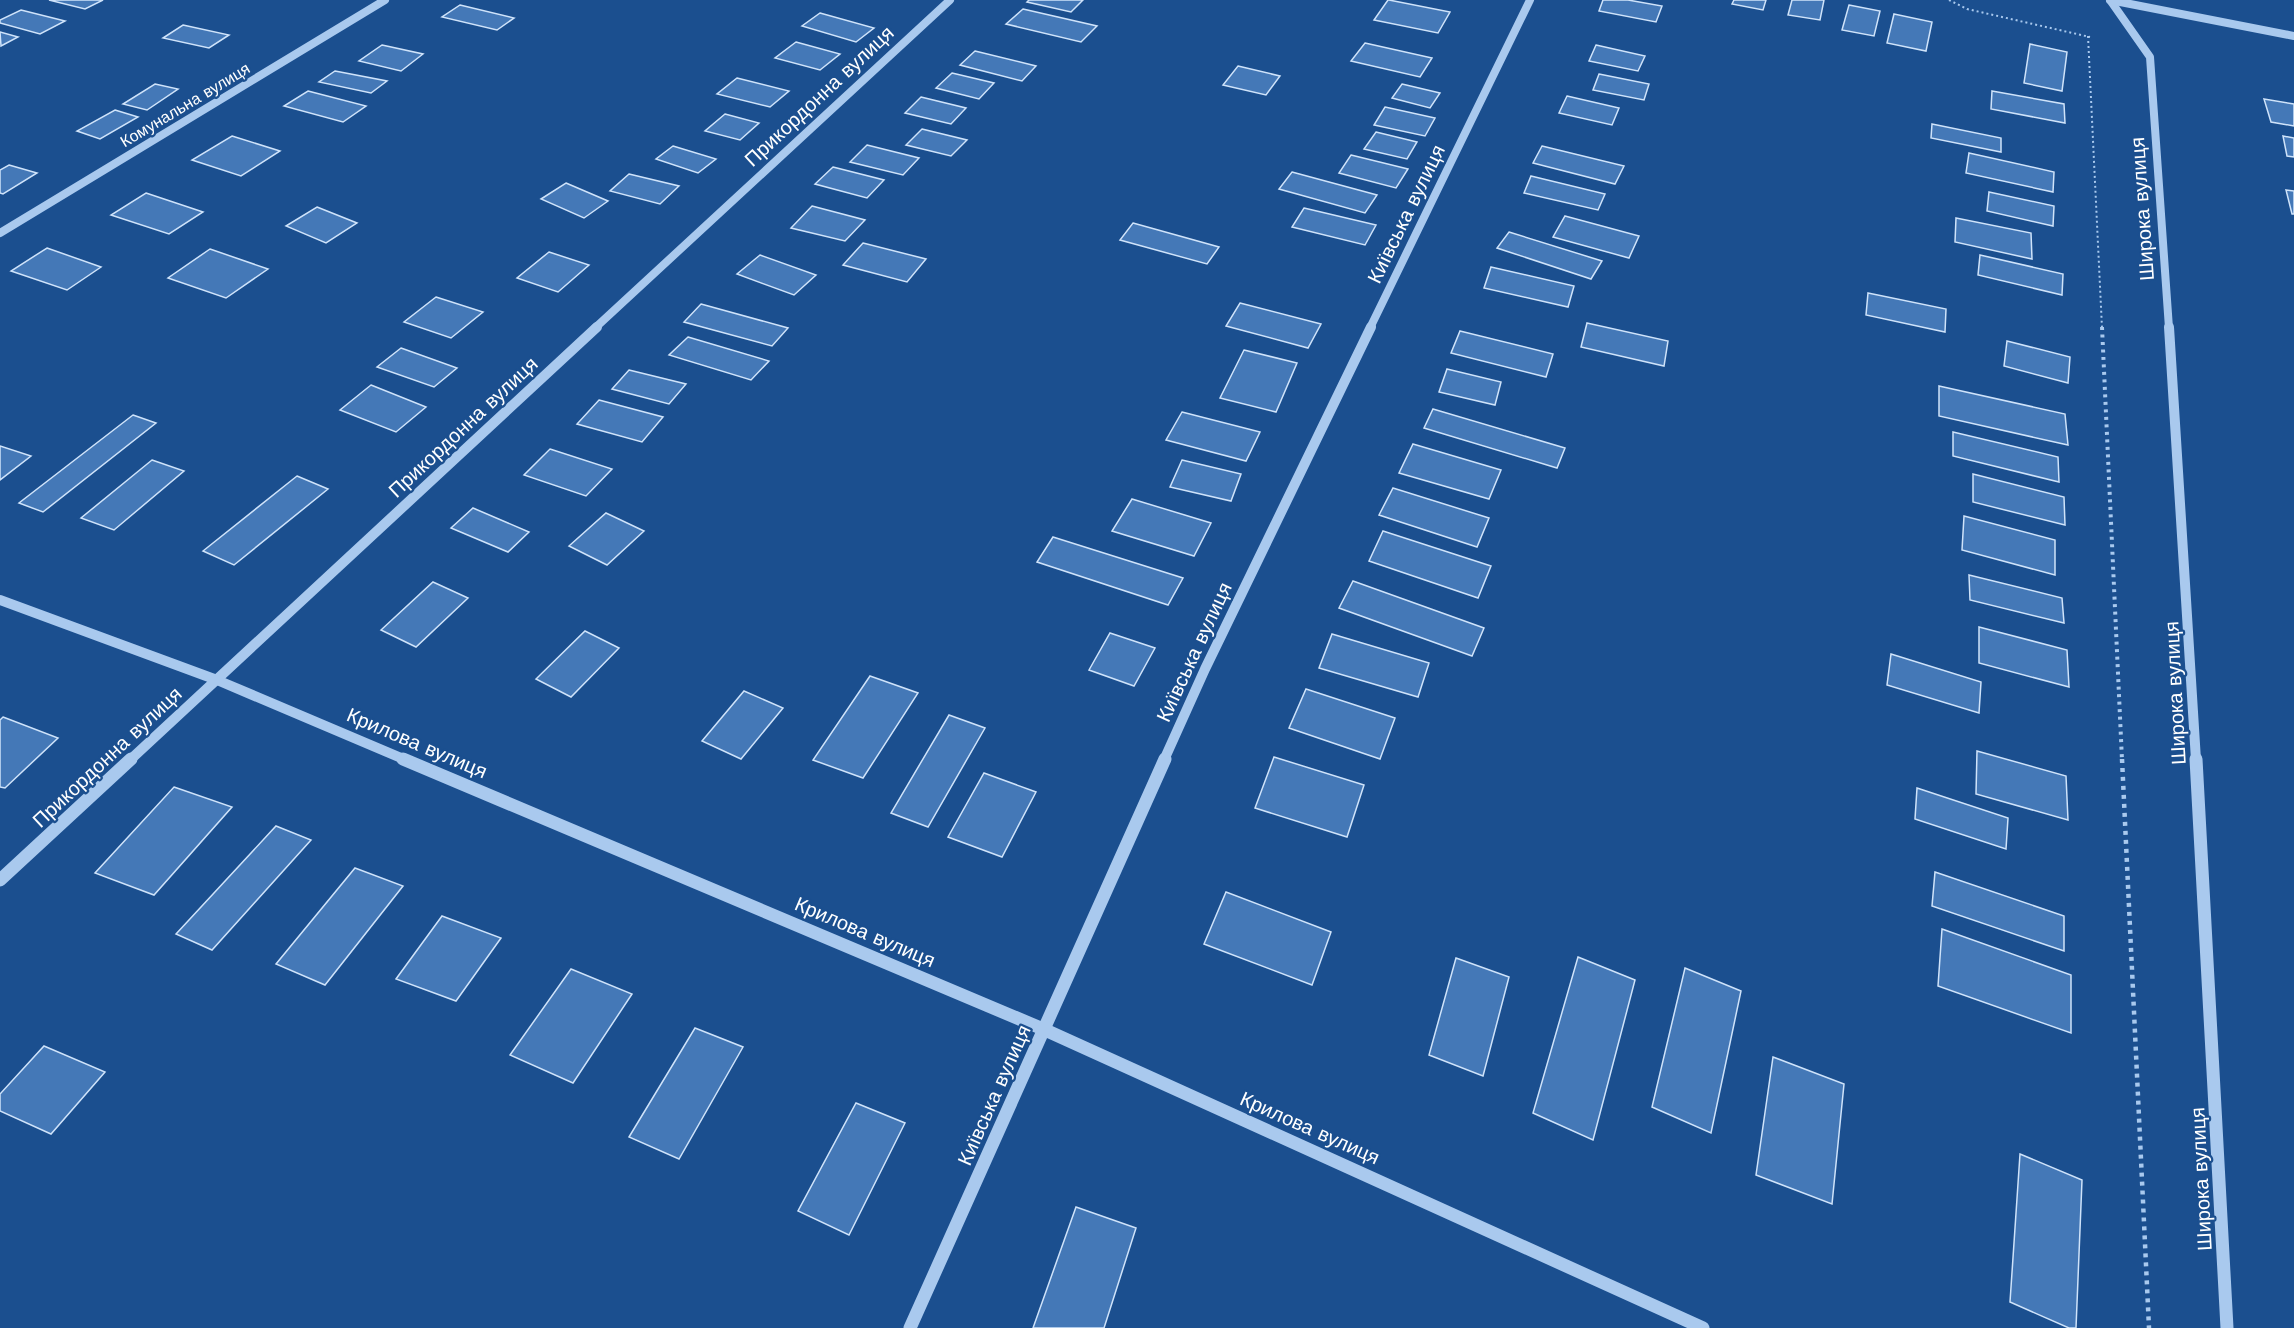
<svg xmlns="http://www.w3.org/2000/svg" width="2294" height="1328" viewBox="0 0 2294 1328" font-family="'Work Sans',sans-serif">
	<rect width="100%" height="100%" fill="#1b4f8f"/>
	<!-- building -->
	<g fill="#4478b7" stroke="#cfe3fa" stroke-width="1.5">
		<path d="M49,0H103L85,9Z"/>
		<path d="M1029,0H1083L1071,12L1027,2Z"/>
		<path d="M1388,0H1389L1450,12L1438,33L1374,20Z"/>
		<path d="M1603,0H1628L1662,6L1656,22L1599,11Z"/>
		<path d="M1734,0H1766L1763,10L1732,4Z"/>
		<path d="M1792,0H1824L1820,20L1788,15Z"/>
		<path d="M460,5L514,18L497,30L442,17Z"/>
		<path d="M1849,5L1880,11L1874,36L1842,30Z"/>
		<path d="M1023,9L1097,26L1081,42L1006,24Z"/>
		<path d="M21,10L65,21L40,34L0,23V20Z"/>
		<path d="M820,13L874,28L856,42L802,26Z"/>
		<path d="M1894,14L1932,22L1926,51L1887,43Z"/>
		<path d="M183,25L229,35L209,48L163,38Z"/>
		<path d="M0,32L18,37L1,46Z"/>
		<path d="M796,42L840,54L820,70L775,58Z"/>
		<path d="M1365,43L1432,58L1420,77L1351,61Z"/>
		<path d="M2030,44L2067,52L2062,91L2024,83Z"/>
		<path d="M382,45L423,54L401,71L359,61Z"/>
		<path d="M1596,45L1645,56L1638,71L1589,61Z"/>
		<path d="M975,51L1036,66L1022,81L960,65Z"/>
		<path d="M1238,66L1280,76L1266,95L1223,85Z"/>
		<path d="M335,71L387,81L371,93L319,82Z"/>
		<path d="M952,73L994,83L979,99L936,88Z"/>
		<path d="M1599,74L1649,84L1644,100L1593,90Z"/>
		<path d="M737,78L789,91L770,107L717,94Z"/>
		<path d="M155,84L178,89L147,110L123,104Z"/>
		<path d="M1402,84L1440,93L1430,108L1392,98Z"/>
		<path d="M308,91L366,106L343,122L284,106Z"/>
		<path d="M1992,91L2064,104L2065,123L1991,109Z"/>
		<path d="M1567,96L1619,108L1612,125L1559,113Z"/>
		<path d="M921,97L966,108L951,124L905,113Z"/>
		<path d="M2264,99L2294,104V126L2271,122Z"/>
		<path d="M1385,107L1435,118L1425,136L1374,125Z"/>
		<path d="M115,110L138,117L100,139L77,131Z"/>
		<path d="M725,114L759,123L740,140L705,131Z"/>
		<path d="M1932,124L2001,138V152L1931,138Z"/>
		<path d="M922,129L967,140L951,156L906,145Z"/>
		<path d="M1376,132L1417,142L1407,159L1364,149Z"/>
		<path d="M232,136L280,151L241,176L192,160Z"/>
		<path d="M2283,136L2294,138V157L2287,156Z"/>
		<path d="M867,145L919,158L903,175L850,162Z"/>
		<path d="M673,146L716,159L698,173L656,159Z"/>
		<path d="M1542,146L1624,166L1615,184L1533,163Z"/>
		<path d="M1969,153L2054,172L2053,192L1966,173Z"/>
		<path d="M1351,155L1408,169L1396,188L1339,173Z"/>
		<path d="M9,165L37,173L3,194L0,193V170Z"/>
		<path d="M833,167L884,180L867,198L815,184Z"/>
		<path d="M1292,172L1377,195L1365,213L1279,189Z"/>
		<path d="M629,174L679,186L660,204L610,191Z"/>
		<path d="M1531,176L1605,194L1598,210L1524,193Z"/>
		<path d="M566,183L608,201L584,218L541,199Z"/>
		<path d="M2286,190L2294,191V214H2292Z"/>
		<path d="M1989,192L2054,206L2053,226L1987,211Z"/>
		<path d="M146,193L203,212L169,234L111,215Z"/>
		<path d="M812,206L865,220L845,241L791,228Z"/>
		<path d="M317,207L357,223L326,243L286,226Z"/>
		<path d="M1304,208L1376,225L1365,245L1292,227Z"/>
		<path d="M1565,216L1639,236L1629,258L1553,237Z"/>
		<path d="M1956,218L2031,233L2032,259L1955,242Z"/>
		<path d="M1133,223L1219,247L1207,264L1120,240Z"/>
		<path d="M1509,232L1602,261L1591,279L1497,248Z"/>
		<path d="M863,243L926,259L907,282L843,265Z"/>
		<path d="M47,248L101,267L67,290L11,271Z"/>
		<path d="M210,249L268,269L226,298L168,278Z"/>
		<path d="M549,252L589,265L558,292L517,278Z"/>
		<path d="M760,255L816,275L794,295L737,274Z"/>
		<path d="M1980,255L2063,274L2062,295L1978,275Z"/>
		<path d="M1491,267L1574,286L1568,307L1484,288Z"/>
		<path d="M1868,293L1946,309L1945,332L1866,315Z"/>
		<path d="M436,297L483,312L451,338L404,322Z"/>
		<path d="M1240,303L1321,324L1308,348L1226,326Z"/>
		<path d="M701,304L788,328L772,346L684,322Z"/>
		<path d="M1587,323L1668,341L1664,366L1581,347Z"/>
		<path d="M1460,331L1553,354L1546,377L1451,353Z"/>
		<path d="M688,337L769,361L751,380L669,355Z"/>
		<path d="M2007,341L2070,357L2068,383L2004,366Z"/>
		<path d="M401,348L457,368L434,387L377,367Z"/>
		<path d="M1244,350L1297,363L1276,412L1220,398Z"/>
		<path d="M1447,369L1501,382L1495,405L1439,392Z"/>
		<path d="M629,370L686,384L669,404L612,389Z"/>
		<path d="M371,385L426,407L396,432L340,410Z"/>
		<path d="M1939,386L2065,414L2068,445L1939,416Z"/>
		<path d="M599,400L663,417L642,442L577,424Z"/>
		<path d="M1433,409L1565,448L1557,468L1424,428Z"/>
		<path d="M1182,412L1260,432L1246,461L1166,440Z"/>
		<path d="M133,415L156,423L43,512L19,503Z"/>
		<path d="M1953,432L2058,457L2059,482L1953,456Z"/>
		<path d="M1413,444L1501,470L1489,499L1399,473Z"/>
		<path d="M0,446L31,456L0,480Z"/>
		<path d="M550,449L612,469L586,496L524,475Z"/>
		<path d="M152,460L184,471L114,530L81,518Z"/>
		<path d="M1182,460L1241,474L1231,501L1170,487Z"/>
		<path d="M1973,474L2064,497L2065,525L1973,502Z"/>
		<path d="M297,476L328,489L234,565L203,551Z"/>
		<path d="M1393,488L1489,518L1477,547L1379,515Z"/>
		<path d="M1132,499L1211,523L1194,556L1112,531Z"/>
		<path d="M473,508L529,532L508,552L451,528Z"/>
		<path d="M606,513L644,531L607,565L569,546Z"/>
		<path d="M1964,516L2055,540V575L1962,550Z"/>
		<path d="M1383,531L1491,566L1478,598L1369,561Z"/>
		<path d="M1053,537L1183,578L1168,605L1037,562Z"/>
		<path d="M1969,575L2062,598L2064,623L1970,600Z"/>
		<path d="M1353,581L1484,628L1472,656L1339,608Z"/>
		<path d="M433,582L468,598L416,647L381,630Z"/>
		<path d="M1979,627L2067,650L2069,687L1979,663Z"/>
		<path d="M585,631L619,648L571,697L536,679Z"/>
		<path d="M1110,633L1155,648L1134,686L1089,670Z"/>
		<path d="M1332,634L1429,663L1418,697L1319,668Z"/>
		<path d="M1891,654L1981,682L1979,713L1887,685Z"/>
		<path d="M870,676L918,693L863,778L813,760Z"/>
		<path d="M1306,689L1395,718L1380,759L1289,728Z"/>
		<path d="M744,691L783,708L741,759L702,741Z"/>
		<path d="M949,715L985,728L928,827L891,813Z"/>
		<path d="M3,717L58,738L5,788L0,787V720Z"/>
		<path d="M1977,751L2066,776L2068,820L1976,794Z"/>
		<path d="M1274,757L1364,785L1347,837L1255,808Z"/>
		<path d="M984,773L1036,792L1002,857L948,837Z"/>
		<path d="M174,787L232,807L154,895L95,873Z"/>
		<path d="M1917,788L2008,818L2006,849L1915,819Z"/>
		<path d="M276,826L311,840L212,950L176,934Z"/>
		<path d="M355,868L403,886L325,985L276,964Z"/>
		<path d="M1935,872L2064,916V951L1932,906Z"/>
		<path d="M1226,892L1331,932L1312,985L1204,944Z"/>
		<path d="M442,916L501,938L456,1001L396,979Z"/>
		<path d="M1942,929L2071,975V1033L1938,986Z"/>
		<path d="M1578,957L1635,980L1593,1140L1533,1113Z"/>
		<path d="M1456,958L1509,977L1483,1076L1429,1055Z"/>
		<path d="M1685,968L1741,991L1711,1133L1652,1107Z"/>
		<path d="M571,969L632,994L573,1083L510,1055Z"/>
		<path d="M695,1028L743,1047L679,1159L629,1137Z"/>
		<path d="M44,1046L105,1072L51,1134L0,1111V1094Z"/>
		<path d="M1773,1057L1844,1084L1832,1204L1756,1175Z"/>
		<path d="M856,1103L905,1123L849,1235L798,1211Z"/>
		<path d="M2020,1154L2082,1180L2076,1328H2069L2010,1302Z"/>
		<path d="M1076,1207L1136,1228L1104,1328H1033Z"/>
	</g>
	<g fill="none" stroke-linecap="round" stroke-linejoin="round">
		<!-- path-far2 -->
		<g stroke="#a9c9ee" stroke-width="2" stroke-dasharray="2 3" stroke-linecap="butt">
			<path d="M1949,0L1967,9L2090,37"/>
			<path d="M2088,36L2102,328"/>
		</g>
		<!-- path-far1 -->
		<path stroke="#a9c9ee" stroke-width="4" stroke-dasharray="3 4.5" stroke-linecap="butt" d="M2102,327L2122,760"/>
		<!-- path -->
		<path stroke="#a9c9ee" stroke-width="4.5" stroke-dasharray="4 5" stroke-linecap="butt" d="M2122,759L2149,1328"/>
		<!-- minor-far2 -->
		<g stroke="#a9c9ee" stroke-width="8">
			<path d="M2110,0L2150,57L2169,328"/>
			<path d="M2110,0L2294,36"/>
			<path d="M0,233L385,0"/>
			<path d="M595,328L950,0"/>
			<path d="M1370,328L1530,0"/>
		</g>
		<!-- minor-far1 -->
		<g stroke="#a9c9ee" stroke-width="10">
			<path d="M2169,327L2196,760"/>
			<path d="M0,600L217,680L406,760"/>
			<path d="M130,760L597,327"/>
			<path d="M1164,760L1205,669L1371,327"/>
		</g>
		<!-- minor -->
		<g stroke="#a9c9ee" stroke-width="13">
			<path d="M403,759L1043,1029L1703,1328"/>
			<path d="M2196,759L2227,1328"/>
			<path d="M0,880L131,759"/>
			<path d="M910,1328L1165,759"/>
		</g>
	</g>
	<g text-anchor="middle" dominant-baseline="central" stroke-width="4.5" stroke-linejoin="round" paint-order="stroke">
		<!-- far-street labels -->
		<g font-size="16" fill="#fff" stroke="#1b4f8f">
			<text transform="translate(185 105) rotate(-31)">Комунальна вулиця</text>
		</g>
		<!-- street labels -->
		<g font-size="20" fill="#fff" stroke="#1b4f8f">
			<text transform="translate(819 96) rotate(-43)">Прикордонна вулиця</text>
			<text transform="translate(2142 209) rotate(-94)">Широка вулиця</text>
			<text transform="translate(1406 214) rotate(-64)">Київська вулиця</text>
			<text transform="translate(463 427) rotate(-43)">Прикордонна вулиця</text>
			<text transform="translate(1194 652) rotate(-65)">Київська вулиця</text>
			<text transform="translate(2175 693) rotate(-93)">Широка вулиця</text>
			<text transform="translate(417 743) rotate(23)">Крилова вулиця</text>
			<text transform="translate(107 757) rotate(-43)">Прикордонна вулиця</text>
			<text transform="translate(865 932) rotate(23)">Крилова вулиця</text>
			<text transform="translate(994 1095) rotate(-66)">Київська вулиця</text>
			<text transform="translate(1310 1128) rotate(24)">Крилова вулиця</text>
			<text transform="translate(2201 1179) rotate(-93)">Широка вулиця</text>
		</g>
	</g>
</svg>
